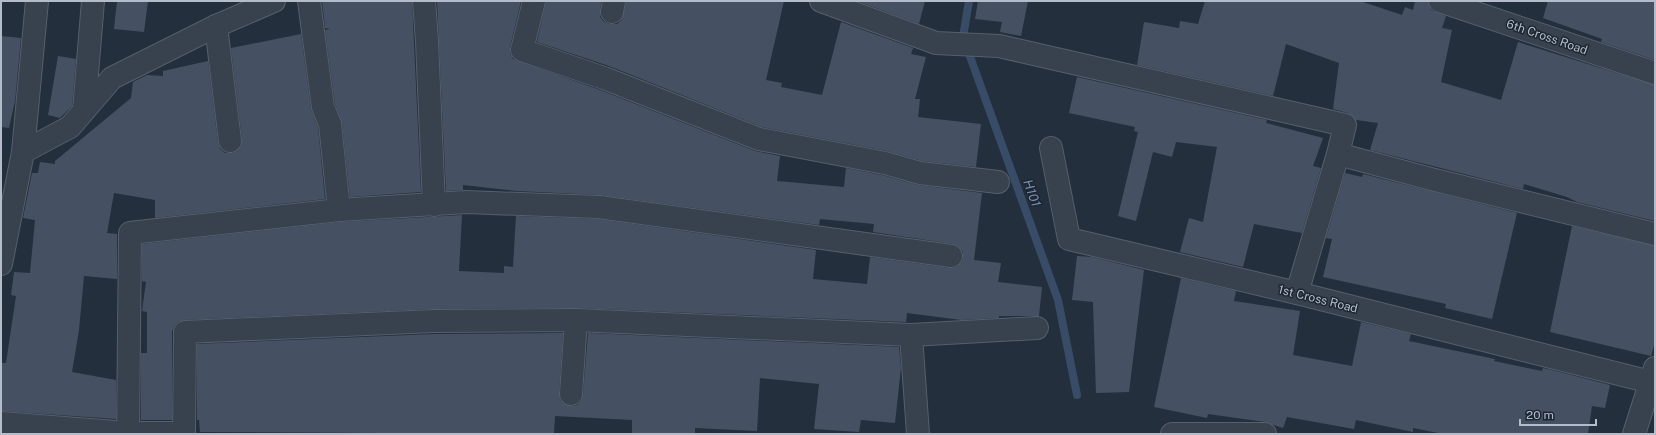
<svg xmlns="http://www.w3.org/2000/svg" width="1656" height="435" viewBox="0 0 1656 435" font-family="'Public Sans',sans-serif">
	<rect width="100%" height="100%" fill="#242f3e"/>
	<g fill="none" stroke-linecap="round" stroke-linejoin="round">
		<!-- stream -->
		<path stroke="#394c67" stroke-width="8" d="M969,1L963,37L1058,300L1077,395"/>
	</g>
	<!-- building -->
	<g fill="#455162">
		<path d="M117,1H148L144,32L114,29Z"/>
		<path d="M322,1H412L421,192L350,197L342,123L335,104L325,30L330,29L325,28Z"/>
		<path d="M437,1H521L510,47V53L513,59L600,90L755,151L780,156L777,181L844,187L846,168L882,175L918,185L982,193L974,260L1001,263L998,282L1042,287L1039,316H999V318L961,320L907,313L906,322L576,308L433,309L184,320L178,322L174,326L172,332V420H141V353H147V312L142,311L146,282L142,281V244L340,222L462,215L459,271L504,273V266L513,267L516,216L598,219L816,250L813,279L867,284L870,257L949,268L956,267L961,263L963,258V252L958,246L953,244L873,232L874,224L820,219L819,225L600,195L517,191L463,185V190L446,191Z"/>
		<path d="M546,1H601L600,17L604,22L610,24H617L622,20L626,1H784L766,80L782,83L781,87L822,95L841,22L913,48L911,54L926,57L915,99H920L918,117L981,124L976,167L922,161L887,151L762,127L609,66L537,42Z"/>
		<path d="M857,1H925L919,24Z"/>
		<path d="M978,1H1028L1021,36L1000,32L1002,22L975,19Z"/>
		<path d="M1205,1H1360L1402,15L1405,7L1413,10L1415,1H1428L1431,10L1446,16L1442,28L1452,30L1441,82L1501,100L1518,42L1655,85V221L1577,202L1567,197L1524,184L1523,189L1370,150L1378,123L1356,120L1348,113L1333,109L1339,63L1286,44L1273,96L1137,65L1144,22L1179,28L1180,21L1198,24Z"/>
		<path d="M1548,1H1655V60L1601,42L1602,39L1543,18Z"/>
		<path d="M301,34L311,109L318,127L325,199L155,218V200L114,193L107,233L117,234V279L84,276L79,330L72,372L116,380V419L1,411V363H6L16,296L11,295L14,272L30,273L35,220L23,218L32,173H38L40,162L55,164V161L131,98L133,82L147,75L163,76V71L208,61L218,143L220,149L225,153H232L237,151L241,146L242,139L231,48Z"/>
		<path d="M1,36L21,38L15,101L9,128L1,127Z"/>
		<path d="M58,56L76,59L72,106L60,118L48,115Z"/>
		<path d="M1077,77L1267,120L1266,123L1323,138L1313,166L1321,168L1302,233L1254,224L1243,267L1180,252L1189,218L1203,222L1217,147L1176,142L1172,157L1153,152L1136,221L1118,216L1138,132L1134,131L1135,127L1069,113Z"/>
		<path d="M1345,173L1362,177L1363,174L1517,213L1492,319L1445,308L1446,304L1323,277L1332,239L1326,238Z"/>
		<path d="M1572,226L1655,246V342L1651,356L1550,332Z"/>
		<path d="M1077,256L1092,257L1144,270L1129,392L1096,393L1093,302L1072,300Z"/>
		<path d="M1181,278L1236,291L1234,301L1300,311L1293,355L1352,366L1361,322L1411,334L1409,341L1495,359L1494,361L1542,371L1543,368L1552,370L1610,385L1605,408L1592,406L1588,434H1443L1413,428V432L1356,420L1354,429L1287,417L1283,428L1265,422L1208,414L1207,418L1154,407Z"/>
		<path d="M563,333L559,394L560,400L564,404L571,406L577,405L581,401L583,395L588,333L899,347L901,368L895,423L861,420L859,432L814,429L819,384L760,378L757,431L695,428V434H632V420L555,416L554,434L200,432L199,420H197V344L434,334Z"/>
	</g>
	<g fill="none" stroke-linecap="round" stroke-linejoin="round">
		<defs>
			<g id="minor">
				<path d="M309,1L323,107L330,124L339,210"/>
				<path d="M424,1L427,41L434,205"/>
				<path d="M534,1L522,50L604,78L759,139L885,163L920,173L998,182"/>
				<path d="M821,1L936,43L999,46L1345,125L1338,154L1431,179L1655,234"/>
				<path d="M1440,1L1655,73"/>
				<path d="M612,12L614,1"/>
				<path d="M216,26L230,141"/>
				<path d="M84,110L93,1"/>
				<path d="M1051,148L1069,239L1297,293L1655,383"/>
				<path d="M23,152L37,1"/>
				<path d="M1297,293L1338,154"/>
				<path d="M911,335L918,434"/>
				<path d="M571,394L576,320"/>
				<path d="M1,423L128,433H184L185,332L434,321L576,320L911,335L1037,328"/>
				<path d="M128,434L130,233L339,210L466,202L599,207L951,256"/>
				<path d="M1172,434H1265"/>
				<path d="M1634,434L1655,368"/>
			</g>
			<path id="tertiary" d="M1,264L23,152L70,127L112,78L216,26L274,1"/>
		</defs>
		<!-- minor casing -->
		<use href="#minor" stroke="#565f6c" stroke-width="24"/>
		<!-- tertiary casing -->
		<use href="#tertiary" stroke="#565f6c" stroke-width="24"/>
		<!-- minor -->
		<use href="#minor" stroke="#38414e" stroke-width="22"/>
		<!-- tertiary -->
		<use href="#tertiary" stroke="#38414e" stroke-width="22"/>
	</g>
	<g text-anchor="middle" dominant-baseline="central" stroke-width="3" stroke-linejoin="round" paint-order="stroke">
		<!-- street labels -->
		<g font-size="12" fill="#b4bcc9" stroke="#1d2633">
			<text transform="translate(1547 37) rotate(19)">6th Cross Road</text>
			<text transform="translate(1318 299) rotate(14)">1st Cross Road</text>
		</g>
		<!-- water labels -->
		<g font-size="13" font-style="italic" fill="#7c92b1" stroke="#1d2633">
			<text transform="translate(1032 193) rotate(70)">H101</text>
		</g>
	</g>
	<!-- border -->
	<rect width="1656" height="435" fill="none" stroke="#b4bcc9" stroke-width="4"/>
	<!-- scale -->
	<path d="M1520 419v6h76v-6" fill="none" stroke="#b4bcc9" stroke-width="2"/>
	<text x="1526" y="419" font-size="12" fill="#b4bcc9" stroke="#1d2633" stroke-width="3" paint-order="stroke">20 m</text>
</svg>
